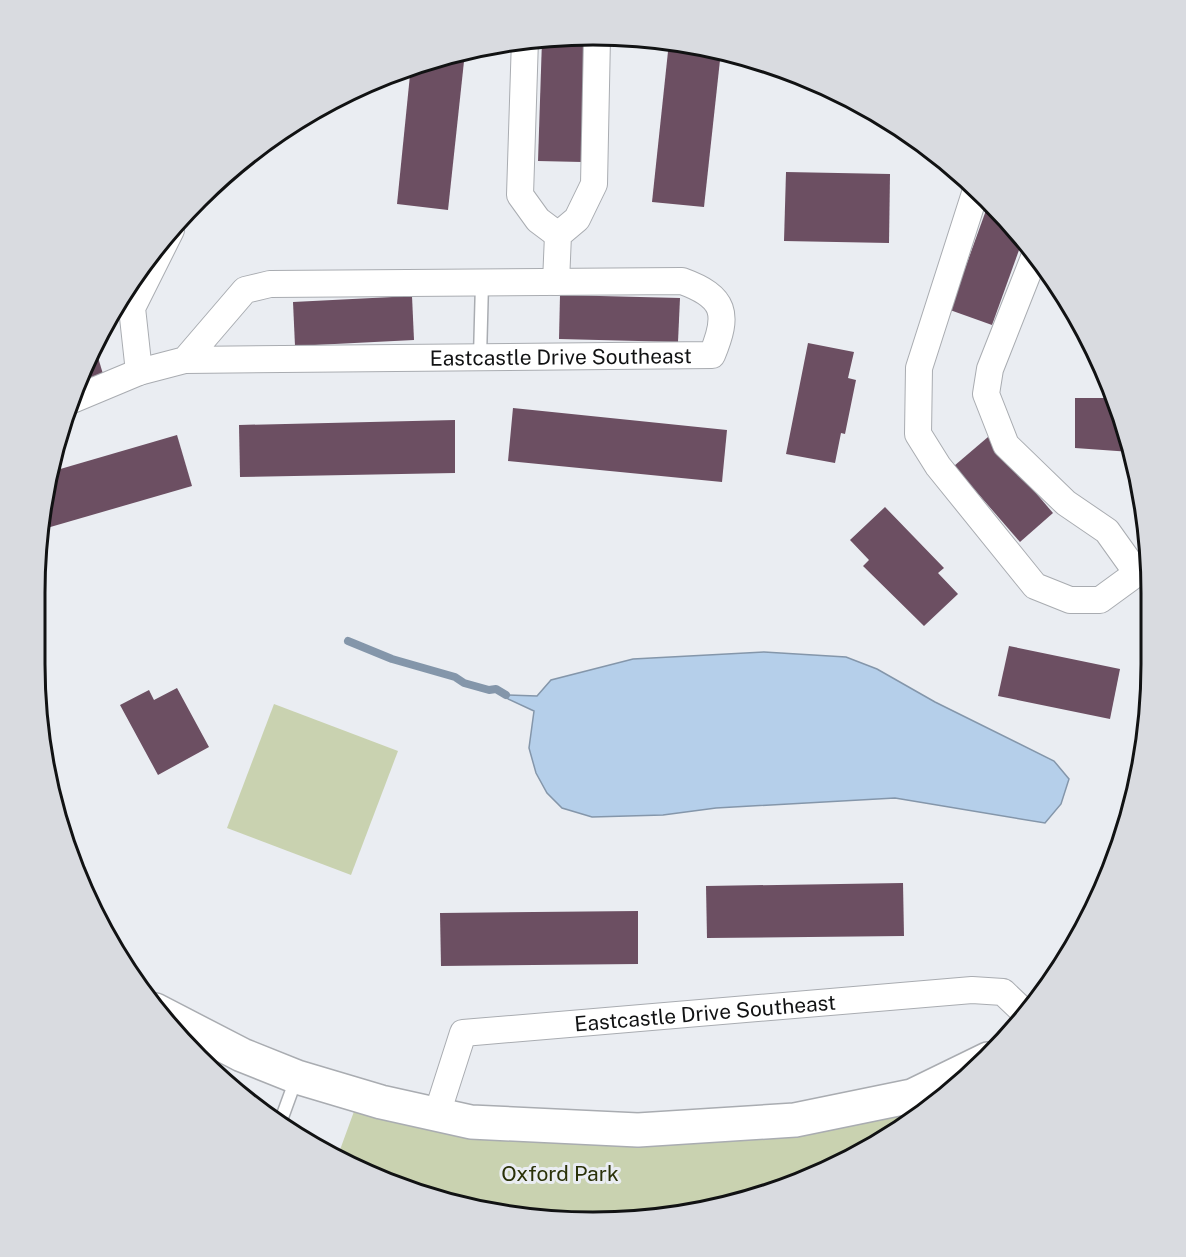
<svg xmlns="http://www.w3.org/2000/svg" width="1186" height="1257" viewBox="0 0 1186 1257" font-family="'Public Sans',sans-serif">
	<rect width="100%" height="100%" fill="#eaedf2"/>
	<!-- green -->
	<g fill="#c9d2b0">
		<path d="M274,704L398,751L351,875L227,828Z"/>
		<path d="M988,1059L873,1148L773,1193L666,1218L556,1221L414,1193L337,1158L360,1095L437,1114L795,1120Z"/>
	</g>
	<!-- water -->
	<path fill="#b5cfea" stroke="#8496aa" stroke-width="1.5" d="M764,652L846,657L877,669L935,702L1054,761L1069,779L1061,804L1045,823L895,798L716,808L663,815L592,817L562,808L547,793L536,773L529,748L534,711L508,699L506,695L537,696L551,680L633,659Z"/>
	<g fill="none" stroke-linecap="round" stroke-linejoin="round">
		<!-- stream -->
		<path stroke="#8496aa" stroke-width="8" d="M348,641L392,659L455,677L464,683L489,690L496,689L506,695"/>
	</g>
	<!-- building -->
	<g fill="#6c4f62">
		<path d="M542,40L585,42L582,162L538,161Z"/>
		<path d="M669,42L721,51L704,207L652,202Z"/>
		<path d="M465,52L448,210L397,204L411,65Z"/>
		<path d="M786,172L890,174L889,243L784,241Z"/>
		<path d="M989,202L1013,225L1023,239L992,325L950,310Z"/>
		<path d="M560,295L680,298L678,342L559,339Z"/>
		<path d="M412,296L414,340L295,346L293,302Z"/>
		<path d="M1086,335L1094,352L1081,347Z"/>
		<path d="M808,343L854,352L848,378L856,380L845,434L841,433L835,463L786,454Z"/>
		<path d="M97,354L103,374L79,381L88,357Z"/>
		<path d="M1075,398H1115L1122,414L1131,452L1075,448Z"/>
		<path d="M513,408L727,430L722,482L508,461Z"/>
		<path d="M455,420V473L240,477L239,425Z"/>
		<path d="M177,435L192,486L40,530L50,472Z"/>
		<path d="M988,437L1053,513L1020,542L954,466Z"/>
		<path d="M885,507L944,568L938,573L958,594L924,626L863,566L869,560L850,540Z"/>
		<path d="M1009,646L1120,669L1110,719L998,696Z"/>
		<path d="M177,688L209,747L158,775L120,705L149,690L154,700Z"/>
		<path d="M903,883L904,936L707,938L706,886Z"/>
		<path d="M638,911V964L441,966L440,913Z"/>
	</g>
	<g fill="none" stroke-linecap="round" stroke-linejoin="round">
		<defs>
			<g id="lane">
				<path d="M480,357L482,283"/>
				<path d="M280,1123L296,1079"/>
			</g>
			<g id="street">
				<path d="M525,39L520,195L538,220L558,235"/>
				<path d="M976,190L919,368L918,434L938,466L1035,586L1070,600H1100L1137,573"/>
				<path d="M1035,255L990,369L986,394L1006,445L1066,503L1107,531L1137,573L1149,576"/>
				<path d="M556,282L558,235L577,219L594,184L597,37"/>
				<path d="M139,372L132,308L171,230"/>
				<path id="s1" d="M72,400L139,372L185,360L712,355C729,314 726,297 682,281L270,284L245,290L185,360"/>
				<path id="s2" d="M437,1114L463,1033L972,990L1003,992L1025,1013"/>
			</g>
			<path id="secondary" d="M155,1010L242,1055L297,1077L381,1102L471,1122L638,1130L795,1120L912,1096L988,1059"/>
		</defs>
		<!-- lane casing -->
		<use href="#lane" stroke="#a9acb1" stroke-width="15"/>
		<!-- street casing -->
		<use href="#street" stroke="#a9acb1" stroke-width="28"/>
		<!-- secondary casing -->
		<use href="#secondary" stroke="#a9acb1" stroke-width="36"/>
		<!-- lane -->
		<use href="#lane" stroke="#fff" stroke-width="12"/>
		<!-- street -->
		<use href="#street" stroke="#fff" stroke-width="26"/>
		<!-- secondary -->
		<use href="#secondary" stroke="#fff" stroke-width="33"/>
	</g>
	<g text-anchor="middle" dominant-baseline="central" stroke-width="6" stroke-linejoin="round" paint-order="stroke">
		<!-- street labels -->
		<g font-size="21" fill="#111213" stroke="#eaedf2">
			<text stroke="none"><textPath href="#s1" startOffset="496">Eastcastle Drive Southeast</textPath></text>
			<text stroke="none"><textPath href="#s2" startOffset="328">Eastcastle Drive Southeast</textPath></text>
		</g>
		<!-- park labels -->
		<g font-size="21" fill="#2a3108" stroke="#eaedf2">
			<text x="560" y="1173">Oxford Park</text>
		</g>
	</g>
	<!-- crop -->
	<path d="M0 0H1186V1257H0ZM593 45H593A548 548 0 0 1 1141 593V664A548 548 0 0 1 593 1212H593A548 548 0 0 1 45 664V593A548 548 0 0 1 593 45Z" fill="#d9dbe0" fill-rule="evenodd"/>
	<path fill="none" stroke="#111213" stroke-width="3" d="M593 45H593A548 548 0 0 1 1141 593V664A548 548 0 0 1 593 1212H593A548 548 0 0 1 45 664V593A548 548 0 0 1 593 45Z"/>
</svg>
